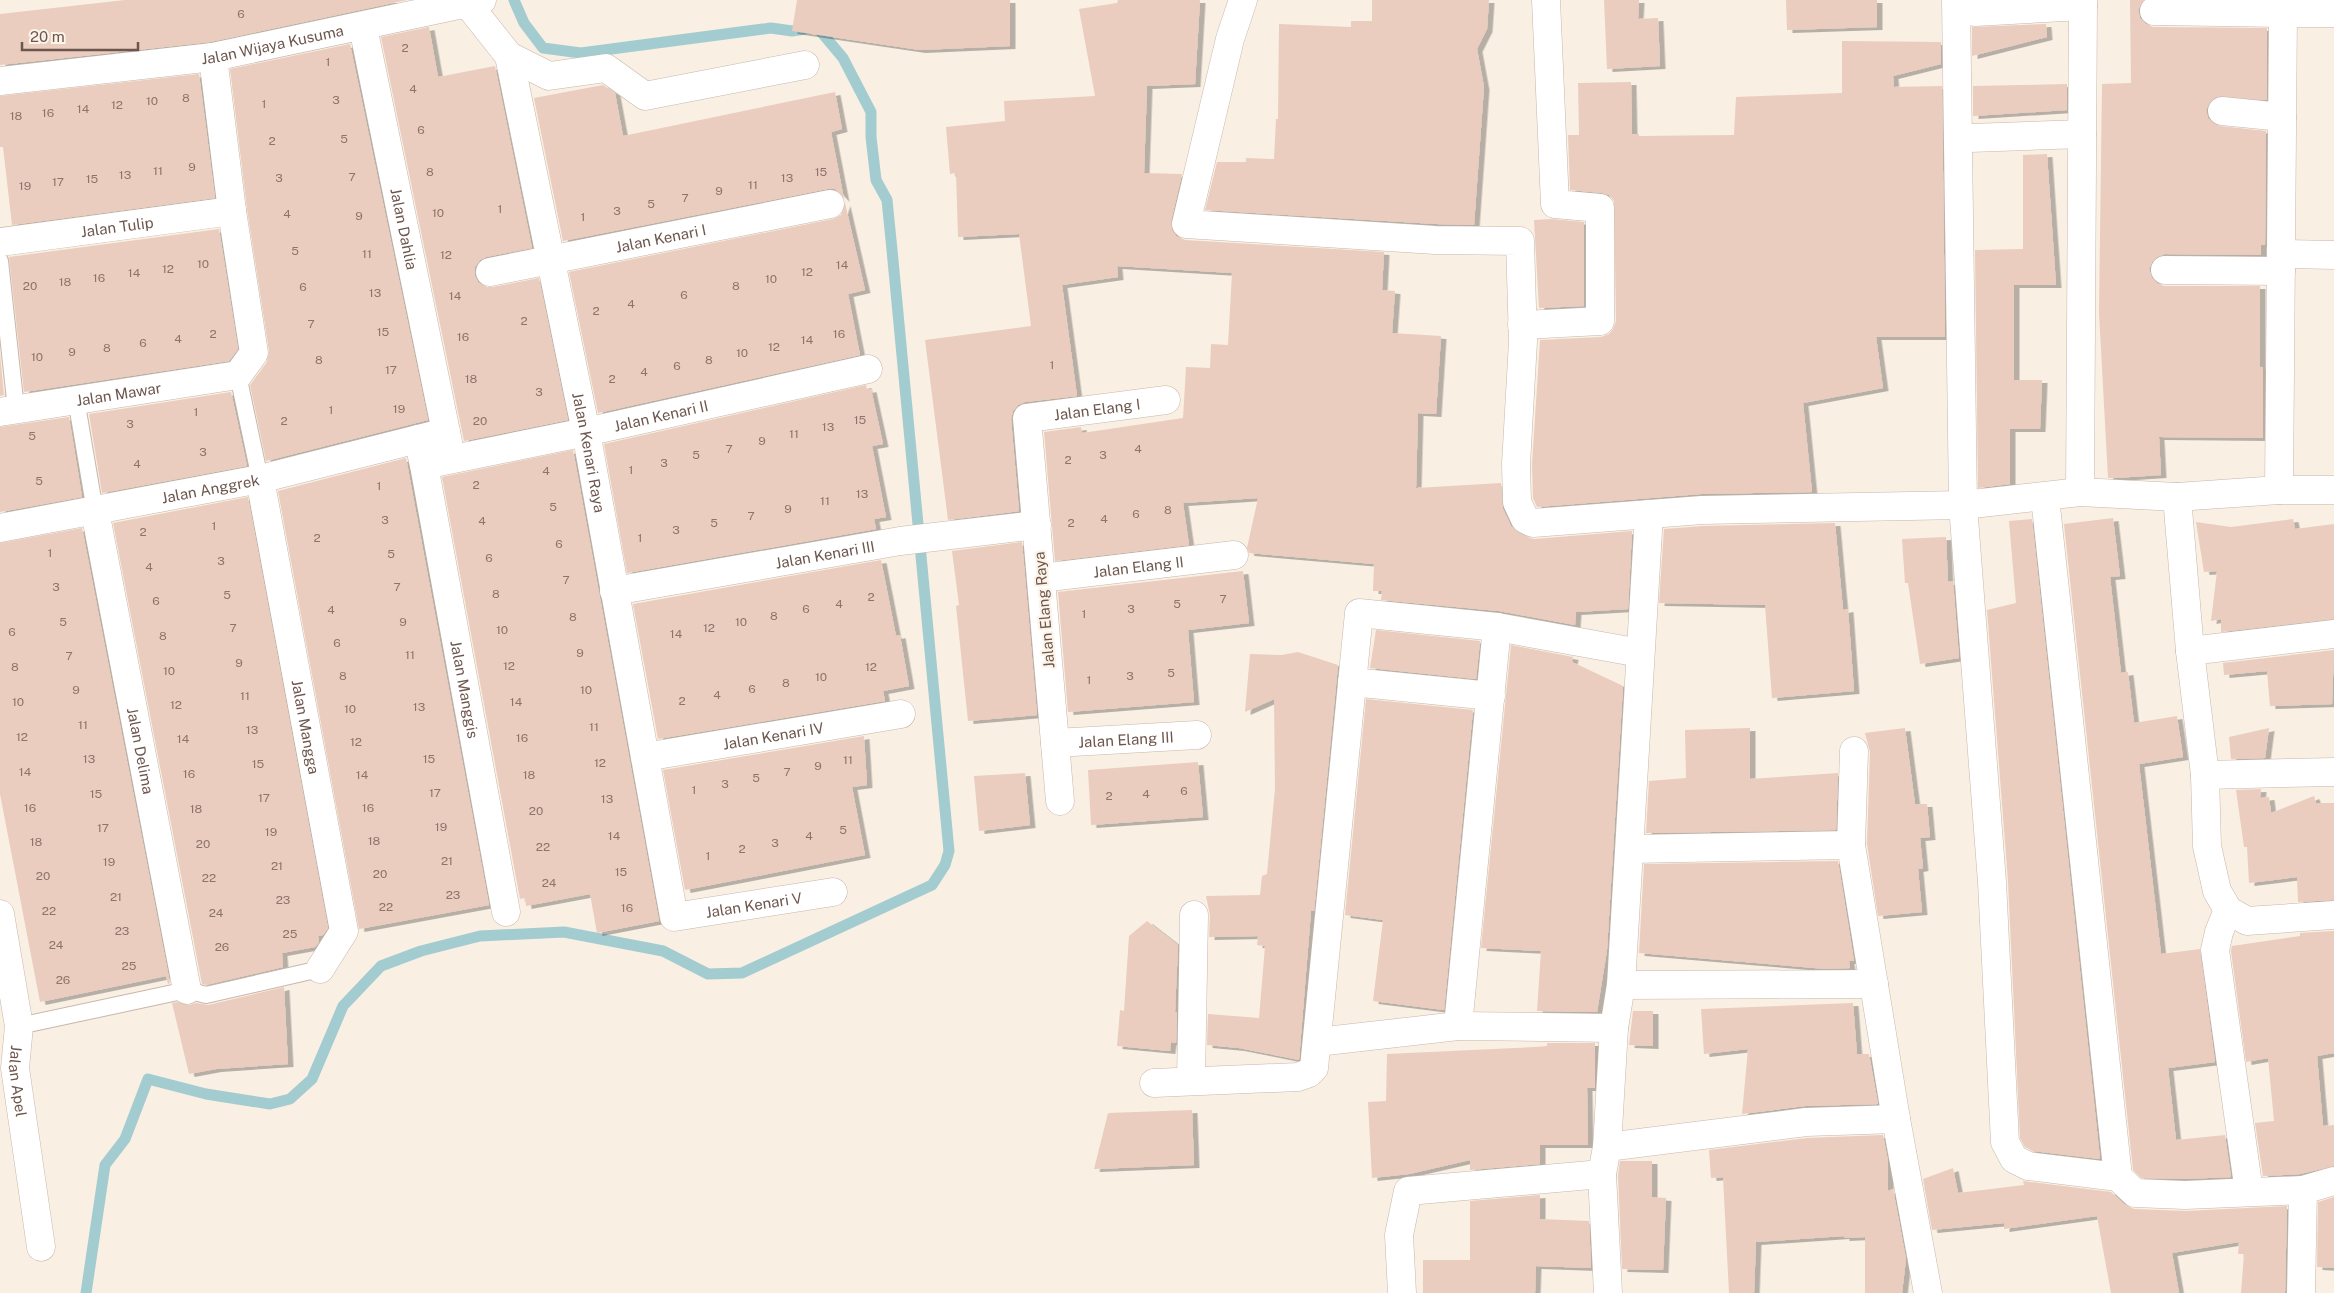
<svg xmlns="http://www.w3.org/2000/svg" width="2334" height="1293" viewBox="0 0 2334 1293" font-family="'Public Sans',sans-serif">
	<defs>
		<filter id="shadow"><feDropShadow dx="5.5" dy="3" stdDeviation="0" flood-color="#0004"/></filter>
	</defs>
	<rect width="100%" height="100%" fill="#f9efe3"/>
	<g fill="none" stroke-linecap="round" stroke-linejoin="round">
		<!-- stream -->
		<path stroke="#a2ccd0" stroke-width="11" d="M86,1293L105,1165L125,1139L148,1079L206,1094L270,1104L290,1099L312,1079L343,1006L381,966L421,951L480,936L564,932L663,951L708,974L742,973L932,885L945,865L949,851L892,250L887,200L876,180L871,137V112L843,58L817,27L792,31L771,28L581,53L543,48L524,23L514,0"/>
	</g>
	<!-- building -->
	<g fill="#eacdbf" filter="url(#shadow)">
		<path d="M125,0H407L210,42L0,65V14Z"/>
		<path d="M797,0H1010V46L920,50L792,31Z"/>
		<path d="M1118,0H1200L1195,84L1147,86L1144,173L1182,174L1171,221L1172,230L1176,236L1185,240L1384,252L1382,290L1395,291L1392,333L1441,336L1436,414L1418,413L1416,488L1501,483L1503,509L1511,526L1526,537L1534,539L1632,531L1628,609L1576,612L1575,625L1499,611L1381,600L1382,591H1373L1374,564L1249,553L1247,548L1258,498L1183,503L1189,545L1055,561L1044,432L1081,427L1082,433L1183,418L1186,367L1210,368L1211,344L1228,345L1232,273L1117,266L1118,277L1062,285L1077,396L1025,402L1018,405L1013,411L1011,419L1019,511L948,520L925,340L1031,326L1019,234L958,237L956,173L950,174L946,127L1005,121L1004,101L1095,96L1079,9L1117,3Z"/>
		<path d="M1372,0H1489L1487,29L1477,49L1484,87L1474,225L1436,224L1205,210L1217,162H1246V158L1274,159L1276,119H1278L1279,24L1351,27V21H1372Z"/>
		<path d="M1604,0H1639L1638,19L1658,18L1660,66L1607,69Z"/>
		<path d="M1786,0H1877V27L1787,30Z"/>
		<path d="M2130,0H2144L2138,10L2140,18L2146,24L2153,27L2267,28V100L2216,97L2210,102L2206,110L2208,118L2213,123L2220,126L2266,131L2265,245H2261V255L2165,254L2157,257L2152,262L2149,269L2152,278L2157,283L2164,286H2260V367H2263V438L2159,437L2161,475L2115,478H2108L2099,313L2102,84L2131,83Z"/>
		<path d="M2046,24L2047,37L1972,56V27Z"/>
		<path d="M429,27L438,77L495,66L532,248L486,257L480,260L475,267V276L478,282L485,287H493L539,278L568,420L464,441L381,37Z"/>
		<path d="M1842,41L1941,42V64L1893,76L1894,87L1942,86L1945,337H1876L1883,388L1803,403L1812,492L1701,494L1537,507L1533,498L1532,464L1540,340L1601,337L1609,334L1613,329L1616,321L1614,201L1609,195L1602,193L1570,190L1568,135H1579L1578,83L1631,82L1632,134H1639V136L1734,135L1736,97L1842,93Z"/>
		<path d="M350,44L428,420L266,461L250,385L267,362L269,351L247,209L230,69Z"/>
		<path d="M199,74L215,198L12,225L3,147H0V96Z"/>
		<path d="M2067,84V110L1973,116V86Z"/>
		<path d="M603,85L615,93L623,136L835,92L842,129L831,132L844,199L835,189H827L563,241L534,98Z"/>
		<path d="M2047,154L2056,285H2014V380H2042L2040,429H2010V484L1978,488L1975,250L2023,249V155Z"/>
		<path d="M845,203L865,290L848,294L860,355L598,413L569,272L833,219L841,215Z"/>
		<path d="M1552,219L1584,222V306L1539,308L1534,220Z"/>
		<path d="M219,229L238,349L229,361L24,392L9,257Z"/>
		<path d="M0,354L4,395L0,396Z"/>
		<path d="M866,385L867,390L871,389L883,444L872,446L886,517L874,519L876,529L627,573L604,444Z"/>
		<path d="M231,392L247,466L102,493L89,414Z"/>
		<path d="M69,417L82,497L0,512V427Z"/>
		<path d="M573,450L659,921L597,933L590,894L526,906L525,898L520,899L442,477Z"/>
		<path d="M406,458L489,905L359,929L278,491Z"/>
		<path d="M248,497L328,928L323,935L318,936L319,942L315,947L282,953L283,967L206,985L202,984L113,523Z"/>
		<path d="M2113,518L2120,576L2110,577L2121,673L2128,672L2134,723L2177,716L2183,757L2139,764L2161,954L2200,949L2215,1062L2168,1068L2176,1140L2225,1135L2231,1177L2185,1179L2141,1178L2133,1170L2064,524Z"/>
		<path d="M2032,519L2100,1159L2033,1151L2025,1147L2020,1138L2008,881L1987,610L2016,603L2009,521Z"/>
		<path d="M2293,519L2295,529L2334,524V619L2221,632V619L2211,621L2217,571L2204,572L2196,522L2231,527Z"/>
		<path d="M1835,523L1843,610L1848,609L1854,691L1772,698L1765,605L1659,603L1664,529L1703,526Z"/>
		<path d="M82,528L170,983L168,984L166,976L40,1002L0,794V543Z"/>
		<path d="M1946,537L1948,582L1953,581L1959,658L1920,664L1908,583H1905L1902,539Z"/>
		<path d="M1022,542L1037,715L968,721L956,606L959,605L952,551Z"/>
		<path d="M881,560L896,636L900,635L909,686L883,691L885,701L658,739L633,604Z"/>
		<path d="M1243,571L1249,623L1188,630L1194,702L1068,712L1058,592Z"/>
		<path d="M1376,630L1480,641L1476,679L1370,668Z"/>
		<path d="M1511,645L1573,657L1572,662L1623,686L1607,950L1597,1012L1537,1011L1541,951L1481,948Z"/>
		<path d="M2334,650L2332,704L2270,706L2267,671L2224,675L2223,663Z"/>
		<path d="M1298,652L1338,665L1314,911H1311L1299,1060L1239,1048L1207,1045L1208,1014L1259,1018L1265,946L1257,945L1258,936L1209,937L1210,915L1206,896L1260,895L1262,876L1267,874L1275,789L1274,699L1245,712L1250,654L1282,655Z"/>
		<path d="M1366,699L1473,710L1444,1010L1373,1001L1383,920L1345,915Z"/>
		<path d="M1750,728V779L1838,773L1836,830L1646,833L1649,781L1686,778L1685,730Z"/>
		<path d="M1905,728L1915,804H1927L1930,837L1920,838L1923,868L1918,869L1922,912L1878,916L1867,844L1870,752L1865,733Z"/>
		<path d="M2269,728L2265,758L2231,759L2229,737Z"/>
		<path d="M864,736L867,785L852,787L865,855L685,890L663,770Z"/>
		<path d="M1198,762L1203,817L1091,825L1088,770Z"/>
		<path d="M1025,773L1030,825L979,831L974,776Z"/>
		<path d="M2261,789L2260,798L2269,797L2271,813L2314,796L2316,803H2334V900L2298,902L2297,877L2249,883L2247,847H2244L2236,790Z"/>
		<path d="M1838,861L1854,961H1849L1850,968L1826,969L1639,953L1644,864Z"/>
		<path d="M1147,921L1178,945L1175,1012H1177L1176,1043L1171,1042L1170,1051L1117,1046L1120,1010L1124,1011L1129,936Z"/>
		<path d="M2334,931V1053L2317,1056L2323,1126L2334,1125V1166L2300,1174L2263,1176L2255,1123L2274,1121L2268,1058L2246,1062L2231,951L2232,946L2300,936V933Z"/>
		<path d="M284,987L288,1064L216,1069L189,1074L172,1003L178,1002L189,1005L196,1003L208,1005Z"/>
		<path d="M1853,1003L1857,1054H1869L1878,1104L1805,1106L1742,1114L1748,1049L1704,1054L1701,1009Z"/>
		<path d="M1633,1011H1653V1046L1629,1045Z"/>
		<path d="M1547,1043H1595V1088H1587L1588,1145H1540V1164L1470,1170V1160L1409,1174L1372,1178L1368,1102L1386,1101L1387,1054L1535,1047L1547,1046Z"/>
		<path d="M1192,1110L1194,1165L1094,1169L1108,1113Z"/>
		<path d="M1883,1135L1888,1161V1191L1893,1189L1906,1259L1902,1293H1865V1237L1844,1238V1236L1756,1242L1754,1293H1729L1723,1177L1711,1178L1709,1150L1807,1138Z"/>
		<path d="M1620,1161H1652V1197L1666,1198L1663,1270L1622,1269L1618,1175Z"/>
		<path d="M1953,1168L1958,1193L2024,1185L2023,1181L2111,1192L2124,1204L2134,1209L2186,1211L2287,1206L2285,1293H2241L2244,1254H2238L2239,1242L2172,1253L2179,1293H2111L2097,1216L2004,1229V1223L1932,1230L1923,1179Z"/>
		<path d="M1540,1195V1219L1589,1221L1591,1268L1536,1266L1535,1293H1423V1260H1470V1201Z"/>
		<path d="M2334,1197V1268L2317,1267L2318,1202Z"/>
	</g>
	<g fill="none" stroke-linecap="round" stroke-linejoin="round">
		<defs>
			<g id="lane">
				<path d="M0,261L16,409"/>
				<path d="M238,375L260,479"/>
				<path d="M76,399L95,511"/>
				<path d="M19,1026L187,990L206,995L320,969"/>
			</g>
			<g id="street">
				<path d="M1243,0L1230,39L1186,224L1435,240L1520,241L1523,341L1516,464L1517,502L1525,519L1533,523L1702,510L1963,505L2080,492L2177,497L2279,490H2334"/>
				<path d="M1956,0L1963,505L1992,882L2005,1142L2014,1159L2028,1166L2118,1177L2135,1193L2185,1195L2303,1190"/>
				<path id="s1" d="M467,3L509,56L586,432L674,917L833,892"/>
				<path d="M2154,11L2283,13"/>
				<path d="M1975,12L2083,6"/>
				<path id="s2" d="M363,27L446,432"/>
				<path d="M509,56L549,76L606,68L645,96L805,65"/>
				<path id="s3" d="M0,81L213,57L482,0"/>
				<path d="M2222,111L2282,117"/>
				<path d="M1970,138L2082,134"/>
				<path id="s4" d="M0,242L232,211"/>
				<path d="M2281,254L2334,255"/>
				<path d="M2165,270L2281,271"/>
				<path id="s5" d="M490,272L830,204"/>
				<path d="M1522,325L1600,321V208L1555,204L1546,0"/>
				<path id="s6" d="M0,412L238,375L254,353L232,211L213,57"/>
				<path id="s7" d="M451,458L446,432L418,439L424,465L586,432L868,369"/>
				<path id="s8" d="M424,465L506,912"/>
				<path id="s9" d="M260,479L344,931L320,969"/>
				<path d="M2279,490L2283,13H2334"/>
				<path d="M2080,492L2083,0"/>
				<path d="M2045,497L2118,1177"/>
				<path d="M2177,497L2190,651L2205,775L2207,846L2217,891L2228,910L2247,921L2334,915"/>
				<path id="s10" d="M95,511L187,990"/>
				<path id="s11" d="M0,528L260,479L418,439"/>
				<path id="s12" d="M1041,578L1234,555"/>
				<path id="s13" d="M614,591L900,541L1037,525"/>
				<path d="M2190,651L2334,634"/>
				<path d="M1352,682L1491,696"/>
				<path id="s14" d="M1055,743L1197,735"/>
				<path id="s15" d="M645,757L901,714"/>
				<path d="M2205,775L2334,772"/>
				<path id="s16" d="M1060,801L1027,418L1166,400"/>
				<path d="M1851,845L1854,751"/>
				<path d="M1630,849L1851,845L1896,1119L1928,1293"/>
				<path d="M2228,910L2219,932L2215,950L2249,1192"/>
				<path id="s17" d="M0,914L19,1026L15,1068L41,1247"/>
				<path d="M1621,985L1874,984"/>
				<path d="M1458,1026L1497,627"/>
				<path d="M1317,1042L1458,1026L1614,1028"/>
				<path d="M1191,1081L1194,915"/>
				<path d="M1154,1083L1298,1077L1309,1073L1314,1068L1359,613L1497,627L1640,653"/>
				<path d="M1607,1147L1806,1122L1896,1119"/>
				<path d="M1402,1293L1399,1235L1408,1191L1602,1174"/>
				<path d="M1608,1293L1602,1174L1607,1147L1614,1028L1621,985L1649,514"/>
				<path d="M2301,1293L2303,1190L2334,1181"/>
			</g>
		</defs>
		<!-- lane casing -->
		<use href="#lane" stroke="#c8b6ac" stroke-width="18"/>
		<!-- street casing -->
		<use href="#street" stroke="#c8b6ac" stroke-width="29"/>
		<!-- lane -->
		<use href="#lane" stroke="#fff" stroke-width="16"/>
		<!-- street -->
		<use href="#street" stroke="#fff" stroke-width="28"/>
	</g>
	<g text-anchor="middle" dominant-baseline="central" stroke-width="4.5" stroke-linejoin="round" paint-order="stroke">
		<!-- number labels -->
		<g font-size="12" fill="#8c746a">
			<text x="241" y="14">6</text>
			<text x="405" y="48">2</text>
			<text x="328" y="62">1</text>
			<text x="413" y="89">4</text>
			<text x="186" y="98">8</text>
			<text x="336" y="100">3</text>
			<text x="152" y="101">10</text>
			<text x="264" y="104">1</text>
			<text x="117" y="105">12</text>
			<text x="83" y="109">14</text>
			<text x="48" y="113">16</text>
			<text x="16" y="116">18</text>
			<text x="421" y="130">6</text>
			<text x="344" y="139">5</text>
			<text x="272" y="141">2</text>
			<text x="192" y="167">9</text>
			<text x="158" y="171">11</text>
			<text x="430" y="172">8</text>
			<text x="821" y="172">15</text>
			<text x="125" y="175">13</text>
			<text x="352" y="177">7</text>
			<text x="279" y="178">3</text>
			<text x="787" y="178">13</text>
			<text x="92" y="179">15</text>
			<text x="58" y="182">17</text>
			<text x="753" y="185">11</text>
			<text x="25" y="186">19</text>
			<text x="719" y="191">9</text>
			<text x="685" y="198">7</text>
			<text x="651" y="204">5</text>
			<text x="500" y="209">1</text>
			<text x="617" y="211">3</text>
			<text x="438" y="213">10</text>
			<text x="287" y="214">4</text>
			<text x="359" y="216">9</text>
			<text x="583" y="217">1</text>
			<text x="295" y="251">5</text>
			<text x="367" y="254">11</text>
			<text x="446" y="255">12</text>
			<text x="203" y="264">10</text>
			<text x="842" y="265">14</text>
			<text x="168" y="269">12</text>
			<text x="807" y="272">12</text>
			<text x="134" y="273">14</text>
			<text x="99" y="278">16</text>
			<text x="771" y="279">10</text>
			<text x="65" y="282">18</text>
			<text x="30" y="286">20</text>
			<text x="736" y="286">8</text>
			<text x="303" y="287">6</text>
			<text x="375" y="293">13</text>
			<text x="684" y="295">6</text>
			<text x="455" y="296">14</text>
			<text x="631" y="304">4</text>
			<text x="596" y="311">2</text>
			<text x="524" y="321">2</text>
			<text x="311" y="324">7</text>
			<text x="383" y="332">15</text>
			<text x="213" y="334">2</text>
			<text x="839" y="334">16</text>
			<text x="463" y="337">16</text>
			<text x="178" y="339">4</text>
			<text x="807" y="340">14</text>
			<text x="143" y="343">6</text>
			<text x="774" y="347">12</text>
			<text x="107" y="348">8</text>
			<text x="72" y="352">9</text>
			<text x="742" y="353">10</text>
			<text x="37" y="357">10</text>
			<text x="319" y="360">8</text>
			<text x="709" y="360">8</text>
			<text x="1052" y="365">1</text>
			<text x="677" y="366">6</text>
			<text x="391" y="370">17</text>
			<text x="644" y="372">4</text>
			<text x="471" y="379">18</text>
			<text x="612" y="379">2</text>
			<text x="539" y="392">3</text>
			<text x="399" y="409">19</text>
			<text x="331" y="410">1</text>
			<text x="196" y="412">1</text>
			<text x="860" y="420">15</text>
			<text x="284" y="421">2</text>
			<text x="480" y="421">20</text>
			<text x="130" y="424">3</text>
			<text x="828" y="427">13</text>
			<text x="794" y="434">11</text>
			<text x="32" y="436">5</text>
			<text x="762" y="441">9</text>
			<text x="729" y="449">7</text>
			<text x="1138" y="449">4</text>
			<text x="203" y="452">3</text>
			<text x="696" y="455">5</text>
			<text x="1103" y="455">3</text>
			<text x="1068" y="460">2</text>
			<text x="664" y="463">3</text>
			<text x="137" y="464">4</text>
			<text x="631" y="470">1</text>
			<text x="546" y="471">4</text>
			<text x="39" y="481">5</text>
			<text x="476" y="485">2</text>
			<text x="379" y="486">1</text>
			<text x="862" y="494">13</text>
			<text x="825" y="501">11</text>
			<text x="553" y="507">5</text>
			<text x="788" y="509">9</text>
			<text x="1168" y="510">8</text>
			<text x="1136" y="514">6</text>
			<text x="751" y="516">7</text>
			<text x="1104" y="519">4</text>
			<text x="385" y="520">3</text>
			<text x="482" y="521">4</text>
			<text x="714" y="523">5</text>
			<text x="1071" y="523">2</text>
			<text x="214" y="526">1</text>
			<text x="676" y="530">3</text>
			<text x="143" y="532">2</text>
			<text x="317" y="538">2</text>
			<text x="640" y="538">1</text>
			<text x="559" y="544">6</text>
			<text x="50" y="553">1</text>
			<text x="391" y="554">5</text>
			<text x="489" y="558">6</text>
			<text x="221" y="561">3</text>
			<text x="149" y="567">4</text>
			<text x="566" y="580">7</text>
			<text x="56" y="587">3</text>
			<text x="397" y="587">7</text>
			<text x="496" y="594">8</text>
			<text x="227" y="595">5</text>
			<text x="871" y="597">2</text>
			<text x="1223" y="599">7</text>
			<text x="156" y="601">6</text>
			<text x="839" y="604">4</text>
			<text x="1177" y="604">5</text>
			<text x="806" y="609">6</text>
			<text x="1131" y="609">3</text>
			<text x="331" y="610">4</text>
			<text x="1084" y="614">1</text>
			<text x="774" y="616">8</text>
			<text x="573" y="617">8</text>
			<text x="63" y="622">5</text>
			<text x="403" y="622">9</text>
			<text x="741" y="622">10</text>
			<text x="233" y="628">7</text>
			<text x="709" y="628">12</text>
			<text x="502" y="630">10</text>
			<text x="12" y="632">6</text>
			<text x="676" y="634">14</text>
			<text x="163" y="636">8</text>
			<text x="337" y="643">6</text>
			<text x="580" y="653">9</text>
			<text x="410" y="655">11</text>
			<text x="69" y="656">7</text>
			<text x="239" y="663">9</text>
			<text x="509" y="666">12</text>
			<text x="15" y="667">8</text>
			<text x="871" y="667">12</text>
			<text x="169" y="671">10</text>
			<text x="1171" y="673">5</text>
			<text x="343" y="676">8</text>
			<text x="1130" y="676">3</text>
			<text x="821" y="677">10</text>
			<text x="1089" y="680">1</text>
			<text x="786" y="683">8</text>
			<text x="752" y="689">6</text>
			<text x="76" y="690">9</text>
			<text x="586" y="690">10</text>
			<text x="717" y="695">4</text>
			<text x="245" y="696">11</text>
			<text x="682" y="701">2</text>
			<text x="18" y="702">10</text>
			<text x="516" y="702">14</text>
			<text x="176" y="705">12</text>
			<text x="419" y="707">13</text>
			<text x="350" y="709">10</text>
			<text x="83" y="725">11</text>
			<text x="594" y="727">11</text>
			<text x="252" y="730">13</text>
			<text x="22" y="737">12</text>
			<text x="522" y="738">16</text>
			<text x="183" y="739">14</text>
			<text x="356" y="742">12</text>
			<text x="89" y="759">13</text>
			<text x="429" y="759">15</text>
			<text x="848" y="760">11</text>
			<text x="600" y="763">12</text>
			<text x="258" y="764">15</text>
			<text x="818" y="766">9</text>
			<text x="25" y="772">14</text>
			<text x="787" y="772">7</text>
			<text x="189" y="774">16</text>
			<text x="362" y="775">14</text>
			<text x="529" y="775">18</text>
			<text x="756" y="778">5</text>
			<text x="725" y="784">3</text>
			<text x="694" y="790">1</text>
			<text x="1184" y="791">6</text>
			<text x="435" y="793">17</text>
			<text x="96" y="794">15</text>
			<text x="1146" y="794">4</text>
			<text x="1109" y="796">2</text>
			<text x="264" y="798">17</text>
			<text x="607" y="799">13</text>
			<text x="30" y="808">16</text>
			<text x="368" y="808">16</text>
			<text x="196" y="809">18</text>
			<text x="536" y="811">20</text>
			<text x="441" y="827">19</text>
			<text x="103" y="828">17</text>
			<text x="843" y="830">5</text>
			<text x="271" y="832">19</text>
			<text x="614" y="836">14</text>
			<text x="809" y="836">4</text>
			<text x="374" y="841">18</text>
			<text x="36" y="842">18</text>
			<text x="775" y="843">3</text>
			<text x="203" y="844">20</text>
			<text x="543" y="847">22</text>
			<text x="742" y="849">2</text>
			<text x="708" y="856">1</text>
			<text x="447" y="861">21</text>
			<text x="109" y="862">19</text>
			<text x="277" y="866">21</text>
			<text x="621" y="872">15</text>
			<text x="380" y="874">20</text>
			<text x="43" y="876">20</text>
			<text x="209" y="878">22</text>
			<text x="549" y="883">24</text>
			<text x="453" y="895">23</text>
			<text x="116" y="897">21</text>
			<text x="283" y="900">23</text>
			<text x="386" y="907">22</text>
			<text x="627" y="908">16</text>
			<text x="49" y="911">22</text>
			<text x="216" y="913">24</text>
			<text x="122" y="931">23</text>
			<text x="290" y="934">25</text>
			<text x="56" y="945">24</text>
			<text x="222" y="947">26</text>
			<text x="129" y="966">25</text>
			<text x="63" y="980">26</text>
		</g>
		<!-- street labels -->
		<g font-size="15" fill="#6d564d" stroke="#fcf3e9">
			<text stroke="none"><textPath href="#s3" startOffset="275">Jalan Wijaya Kusuma</textPath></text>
			<text stroke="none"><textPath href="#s4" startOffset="118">Jalan Tulip</textPath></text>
			<text stroke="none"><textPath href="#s2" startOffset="206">Jalan Dahlia</textPath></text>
			<text stroke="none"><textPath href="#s5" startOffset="174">Jalan Kenari I</textPath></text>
			<text stroke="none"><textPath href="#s6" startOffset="120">Jalan Mawar</textPath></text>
			<text stroke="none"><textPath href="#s16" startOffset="455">Jalan Elang I</textPath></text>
			<text stroke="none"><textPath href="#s7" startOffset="324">Jalan Kenari II</textPath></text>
			<text stroke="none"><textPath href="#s1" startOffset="472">Jalan Kenari Raya</textPath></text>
			<text stroke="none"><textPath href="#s11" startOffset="214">Jalan Anggrek</textPath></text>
			<text stroke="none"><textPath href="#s13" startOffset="214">Jalan Kenari III</textPath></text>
			<text stroke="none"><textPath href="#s12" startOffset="98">Jalan Elang II</textPath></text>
			<text transform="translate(1044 610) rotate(-95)">Jalan Elang Raya</text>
			<text stroke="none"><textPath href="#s8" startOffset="228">Jalan Manggis</textPath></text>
			<text stroke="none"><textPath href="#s9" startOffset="252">Jalan Mangga</textPath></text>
			<text stroke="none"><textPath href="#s15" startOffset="130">Jalan Kenari IV</textPath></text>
			<text stroke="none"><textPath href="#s14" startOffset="71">Jalan Elang III</textPath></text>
			<text stroke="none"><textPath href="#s10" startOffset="244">Jalan Delima</textPath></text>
			<text stroke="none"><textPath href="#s1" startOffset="1025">Jalan Kenari V</textPath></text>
			<text stroke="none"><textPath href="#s17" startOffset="169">Jalan Apel</textPath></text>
		</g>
	</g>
	<!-- scale -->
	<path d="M22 42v8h116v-8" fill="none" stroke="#6d564d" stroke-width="2.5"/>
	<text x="30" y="42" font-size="15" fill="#6d564d" stroke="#fcf3e9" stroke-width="4" paint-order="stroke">20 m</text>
</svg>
